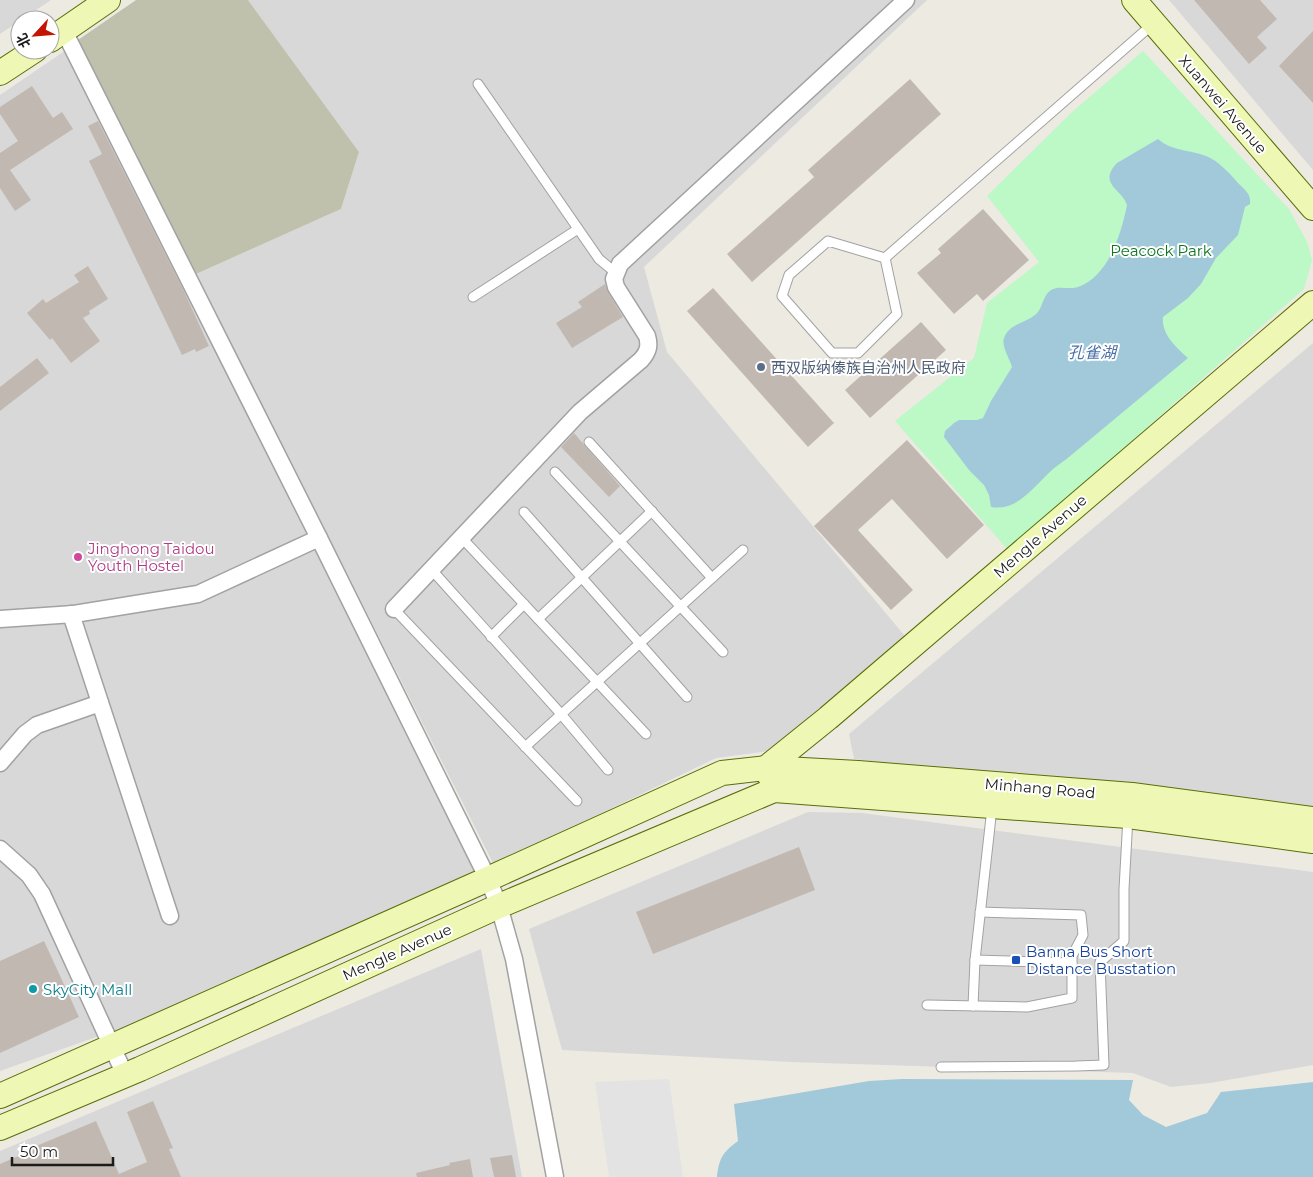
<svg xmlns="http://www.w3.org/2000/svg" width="1313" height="1177" viewBox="0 0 1313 1177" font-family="Montserrat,'Noto Sans SC',sans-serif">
	<rect width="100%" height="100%" fill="#edeae1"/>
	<!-- residential -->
	<g fill="#d9d8d8">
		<path d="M0,0H51L0,34Z"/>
		<path d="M248,0H927L644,267L667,352L905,636L769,751L716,758L494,865L196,274L341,209L359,152Z"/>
		<path d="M1169,0H1313V170Z"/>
		<path d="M69,48L478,873L153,1017L0,1071V95Z"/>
		<path d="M1313,343V816L854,759L849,734Z"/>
		<path d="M808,812L862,813L1313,872V1065L1210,1083L1171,1087L1133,1073L791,1062L562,1050L529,929Z"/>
		<path d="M481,949L522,1177H0V1151Z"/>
	</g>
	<!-- construction -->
	<path fill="#bfc1ad" d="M136,0H248L359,152L341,209L196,274L78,40Z"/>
	<!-- park -->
	<path fill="#bdf8c7" d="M1143,51L1289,209L1307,242L1312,260L1304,289L1008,550L895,421L974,358L987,303L1039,262L987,196L1071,113Z"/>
	<!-- parking -->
	<path fill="#e3e3e3" d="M669,1079L683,1177H609L595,1082Z"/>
	<!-- water -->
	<g fill="#a2c9da">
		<path d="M1158,139C1171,151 1191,150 1206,156C1219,161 1230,174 1239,184C1246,191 1251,194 1250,204L1245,207L1238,235L1216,258L1201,284L1188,298L1163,317C1161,334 1177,348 1188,358L1069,457C1064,461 1058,465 1053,469C1036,484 1018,512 991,507L989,495L984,485L969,470L944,437L945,431L954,423L959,420H977L983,418L991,401L1012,367C1010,359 1001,346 1004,338C1009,324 1025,323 1035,315C1043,309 1042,296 1051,290C1059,285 1069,290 1078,287C1109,276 1121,234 1127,205C1123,190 1097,184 1117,163Z"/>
		<path d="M902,1079L1133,1080L1129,1100L1143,1115L1166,1127L1207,1113L1221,1092L1313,1082V1177H717C719,1158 723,1152 738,1141L734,1104L869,1081Z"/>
	</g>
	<!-- building -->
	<g fill="#c1b9b1">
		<path d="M1194,0H1260L1277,19L1257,37L1267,48L1249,64Z"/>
		<path d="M1313,31V103L1279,66Z"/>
		<path d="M910,79L941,114L752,282L727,254L814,177L808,170Z"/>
		<path d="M32,86L53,118L62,112L73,129L10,170L31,200L15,211L0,188V153L18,141L0,114V107Z"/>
		<path d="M98,121L182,287L209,346L196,352L195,349L182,355L89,161L102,154L88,126Z"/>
		<path d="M983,209L1029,260L983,301L977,294L954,314L917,273L941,253L938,249Z"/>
		<path d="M88,266L108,299L89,311L90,314L83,318L100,341L71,363L52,338L50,340L27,313L43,299L46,303L79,282L74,275Z"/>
		<path d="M605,284L608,292L623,317L572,348L556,323L582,307L578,302Z"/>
		<path d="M713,288L834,423L808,447L687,311Z"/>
		<path d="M921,322L946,350L870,418L845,390Z"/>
		<path d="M37,358L49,373L0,411V387Z"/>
		<path d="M574,433L620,486L609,497L561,447Z"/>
		<path d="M907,440L984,525L947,559L892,499L858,530L913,590L891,610L814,526Z"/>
		<path d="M799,847L815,890L653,954L636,912Z"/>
		<path d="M44,941L79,1017L0,1053V961Z"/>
		<path d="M153,1101L173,1148L169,1149L181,1177H0V1164L30,1151L29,1149L96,1121L119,1174L147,1162L127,1112Z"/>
		<path d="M512,1155L516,1177H494L490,1158Z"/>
		<path d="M470,1159L473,1177H417L416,1173L450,1165L449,1163Z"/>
	</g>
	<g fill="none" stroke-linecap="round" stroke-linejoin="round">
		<defs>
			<g id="service">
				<path d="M478,84L599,259L616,273"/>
				<path d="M828,241L885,258L897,314L858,353H832L782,296L789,275Z"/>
				<path d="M885,258L1154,23"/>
				<path d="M473,297L578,229"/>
				<path d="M589,442L712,578"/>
				<path d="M555,472L723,652"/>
				<path d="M524,512L687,697"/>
				<path d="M461,537L646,734"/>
				<path d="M431,569L561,714L608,770"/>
				<path d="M394,609L577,801"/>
				<path d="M538,619L652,511"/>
				<path d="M491,637L524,604"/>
				<path d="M525,747L743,550"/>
				<path d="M975,960L1072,963"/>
				<path d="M927,1005L1027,1007L1072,998V956L1083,935L1081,915L980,912"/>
				<path d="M973,1006L975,960L992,808"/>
				<path d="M941,1067L1076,1066L1104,1065L1100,962L1124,941V889L1128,817"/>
			</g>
			<g id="minor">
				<path d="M64,31L319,538L488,879L499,906L514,959L555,1177"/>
				<path d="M394,609L580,412L641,360C648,352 650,346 647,336L616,287L614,279L620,264L906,0"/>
				<path d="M71,614L170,916"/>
				<path d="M0,619L74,614L198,594L319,538"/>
				<path d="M0,763L25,734L37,725L100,703"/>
				<path d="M0,849L29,875L42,894L125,1075"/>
			</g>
			<g id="secondary">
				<path d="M1134,0L1313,208"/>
				<path d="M50,40L108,0"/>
				<path d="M0,73L35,50"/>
				<path d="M769,775L766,768L828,718L1313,303"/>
				<path d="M0,1096L488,879L722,773L766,768L858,773L1132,795L1313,819"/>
				<path d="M0,1128L140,1069L499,906L774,790L1128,816L1313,841"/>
			</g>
		</defs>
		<!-- service casing -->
		<use href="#service" stroke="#a2a2a2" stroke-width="11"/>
		<!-- minor casing -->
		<use href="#minor" stroke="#a2a2a2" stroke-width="19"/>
		<!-- secondary casing -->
		<use href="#secondary" stroke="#5a6e07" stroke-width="26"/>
		<!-- service -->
		<use href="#service" stroke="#fff" stroke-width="9"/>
		<!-- minor -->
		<use href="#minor" stroke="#fff" stroke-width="16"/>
		<!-- secondary -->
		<use href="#secondary" stroke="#eef8b4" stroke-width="24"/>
	</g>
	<!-- markers -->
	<circle fill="#5c6f8a" stroke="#fff" stroke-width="2" cx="761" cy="367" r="5"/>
	<circle fill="#d1479c" stroke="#fff" stroke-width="2" cx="78" cy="557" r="5"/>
	<rect fill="#1a4fb4" stroke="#fff" stroke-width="2" x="1011" y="955" width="10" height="10" rx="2.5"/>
	<circle fill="#0f9aa8" stroke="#fff" stroke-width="2" cx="33" cy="989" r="5"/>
	<g text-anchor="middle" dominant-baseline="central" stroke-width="4" stroke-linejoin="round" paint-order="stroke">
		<!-- street labels -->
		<g font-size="15" fill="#1b1b1b" stroke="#fff">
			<text transform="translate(1223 104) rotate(49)">Xuanwei Avenue</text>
			<text transform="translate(1040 536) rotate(-41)">Mengle Avenue</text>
			<text transform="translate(1040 788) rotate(5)">Minhang Road</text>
			<text transform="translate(397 952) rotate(-24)">Mengle Avenue</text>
		</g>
		<!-- park labels -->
		<g font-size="15" fill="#0d761f" stroke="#fff">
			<text x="1161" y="250">Peacock Park</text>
		</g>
		<!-- service labels -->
		<g font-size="15" fill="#4e5e75" stroke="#fff" text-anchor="start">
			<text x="771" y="367">西双版纳傣族自治州人民政府</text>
		</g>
		<!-- hotel labels -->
		<g font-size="15" fill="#b23c85" stroke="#fff" text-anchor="start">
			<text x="88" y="548">Jinghong Taidou<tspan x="88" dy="17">Youth Hostel</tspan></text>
		</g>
		<!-- transit labels -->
		<g font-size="15" fill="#164399" stroke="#fff" text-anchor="start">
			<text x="1026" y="951">Banna Bus Short<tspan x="1026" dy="17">Distance Busstation</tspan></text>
		</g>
		<!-- culture labels -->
		<g font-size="15" fill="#0d838f" stroke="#fff" text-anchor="start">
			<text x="43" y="989">SkyCity Mall</text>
		</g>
		<!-- water labels -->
		<g font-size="16" font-style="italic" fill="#4b71a8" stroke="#fff">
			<text x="1092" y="352">孔雀湖</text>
		</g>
	</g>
	<!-- north arrow -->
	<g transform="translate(35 35) rotate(244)"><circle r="24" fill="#ffffff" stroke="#a4a4a4"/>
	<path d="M0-4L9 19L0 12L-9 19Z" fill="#c31404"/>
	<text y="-8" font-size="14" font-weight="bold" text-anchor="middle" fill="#1b1b1b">北</text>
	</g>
	<!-- scale -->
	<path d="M12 1157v8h101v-8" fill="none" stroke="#1b1b1b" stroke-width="2.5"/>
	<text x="20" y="1157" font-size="15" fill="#1b1b1b" stroke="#ffffff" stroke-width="4" paint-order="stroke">50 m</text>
</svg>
